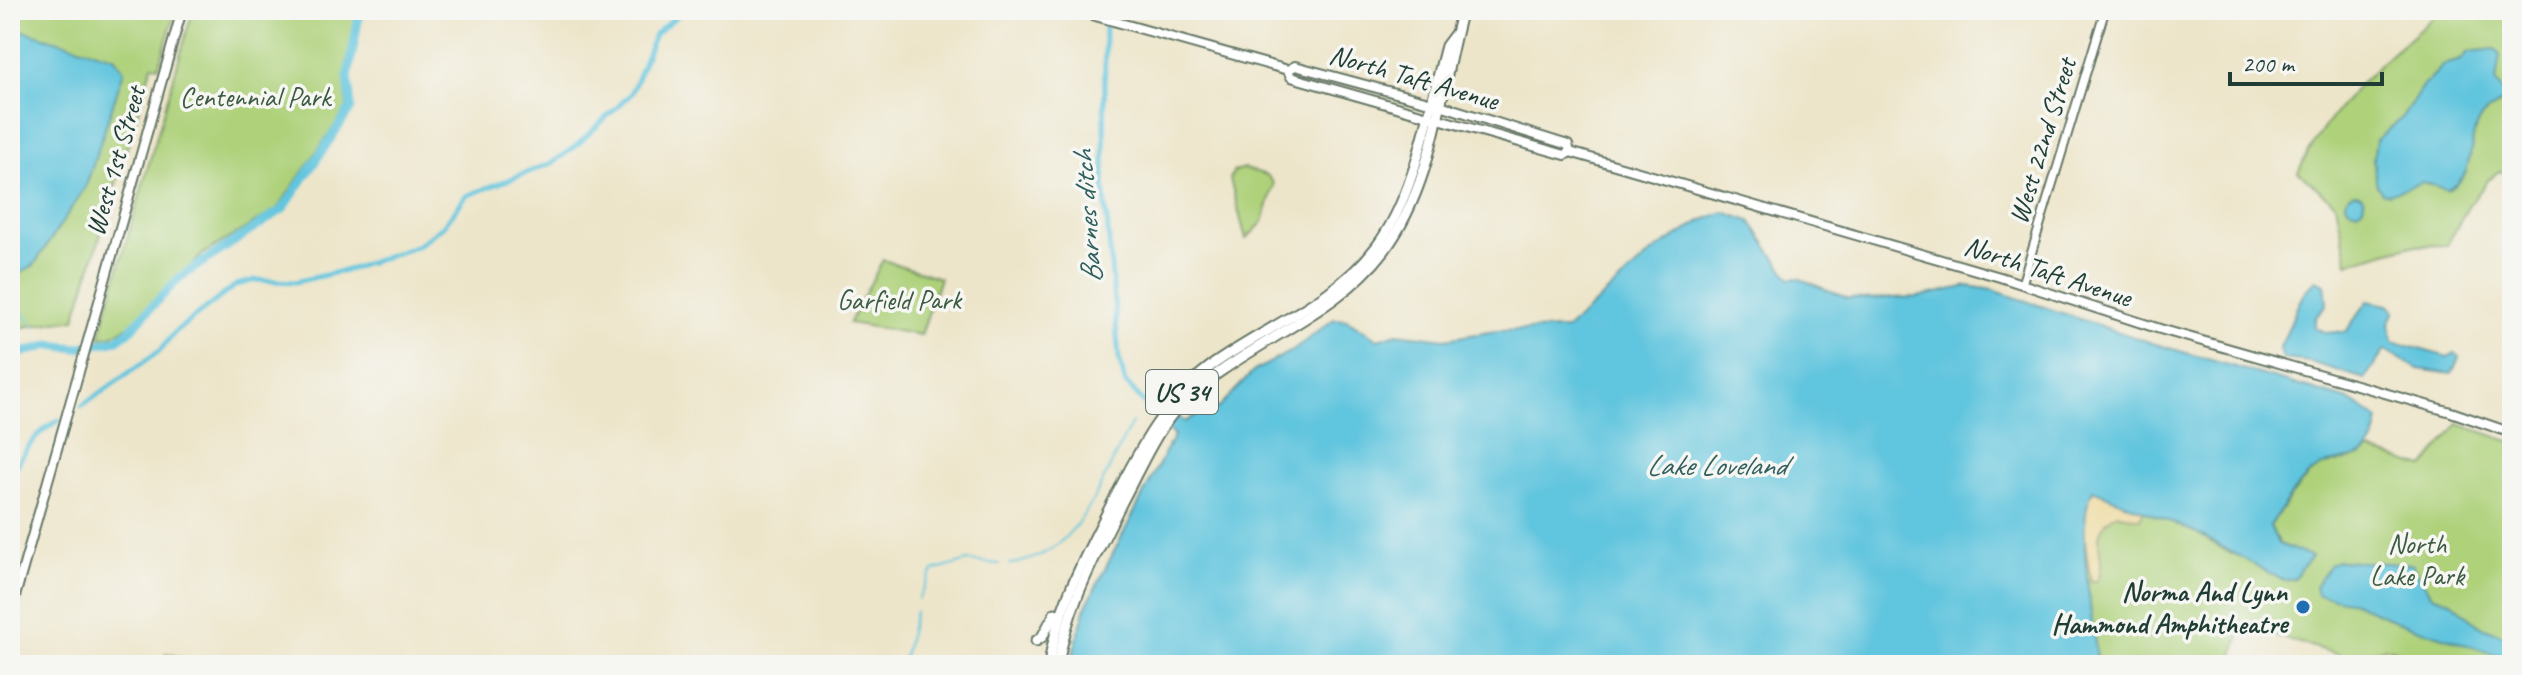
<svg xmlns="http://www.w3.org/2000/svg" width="2522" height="675" viewBox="0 0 2522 675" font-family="Caveat,sans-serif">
	<rect width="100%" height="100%" fill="#f6f6f2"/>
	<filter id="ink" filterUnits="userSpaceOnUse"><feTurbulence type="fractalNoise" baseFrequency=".0125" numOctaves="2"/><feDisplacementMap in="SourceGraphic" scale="16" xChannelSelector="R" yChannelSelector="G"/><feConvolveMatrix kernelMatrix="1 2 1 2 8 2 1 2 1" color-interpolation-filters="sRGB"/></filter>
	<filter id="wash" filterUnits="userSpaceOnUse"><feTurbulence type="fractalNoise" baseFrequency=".006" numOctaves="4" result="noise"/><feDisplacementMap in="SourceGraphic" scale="32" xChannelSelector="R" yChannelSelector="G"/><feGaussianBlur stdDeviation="1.8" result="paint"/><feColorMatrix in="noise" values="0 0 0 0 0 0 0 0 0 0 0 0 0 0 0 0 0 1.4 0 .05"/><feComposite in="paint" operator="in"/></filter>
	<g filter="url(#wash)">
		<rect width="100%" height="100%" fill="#ede5c9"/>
		<!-- green -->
		<g fill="#aed17a" stroke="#668757" stroke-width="2">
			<path d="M10,10H176L159,66L152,65L75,319L10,329Z"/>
			<path d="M193,10H357L346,81L347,108L277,209L203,254L135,322L111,336L99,337Z"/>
			<path d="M2438,10H2512V174L2500,171L2489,179L2468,207L2447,245L2408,246L2348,263L2336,204L2298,172C2320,125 2358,83 2397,49C2412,35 2426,27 2438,10Z"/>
			<path d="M1243,168L1267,175L1274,184L1263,222L1246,239L1230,179L1233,172Z"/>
			<path d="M883,260L940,278L921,335L849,323Z"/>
			<path d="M2458,424L2512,442V665H2435L2386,647L2374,651L2367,663L2242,626L2231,665H2101L2097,660C2093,619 2073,522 2093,489L2195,532L2231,554L2311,557L2279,544L2270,526C2279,512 2306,473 2320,467C2337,459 2354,463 2368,450L2424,467Z"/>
			<path d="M166,653L204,665H162Z"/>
		</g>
		<!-- sand -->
		<path fill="#eeda9e" stroke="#868c69" stroke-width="2" d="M2098,490L2144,509L2140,519L2117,513C2082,536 2111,555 2097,581H2091C2086,552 2079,519 2092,491Z"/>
		<!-- water -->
		<g fill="#61c5de" stroke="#408189" stroke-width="2">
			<path d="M10,27L114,57L124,71L86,186L34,265L12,278Z"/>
			<path d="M2495,49L2500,54L2496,82L2506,96C2500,108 2485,109 2478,122C2467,145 2476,178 2447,190L2423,182L2389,194L2382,193L2377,186L2373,160L2376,140L2402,118L2423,86L2444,65L2461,60L2468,52Z"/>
			<circle cx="2355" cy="202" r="9"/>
			<path d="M1724,212L1750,221L1790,279L1798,278L1847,298L1862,299L1918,297L1968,286L1993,290L2152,343L2349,400L2379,420C2370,473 2348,450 2317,469C2300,479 2281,509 2270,526L2278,544L2311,556L2295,578L2284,581L2195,532L2093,490C2074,522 2093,620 2097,660L2088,665H1070L1086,606L1174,435L1167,429L1177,416L1185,422L1198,413L1218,408L1254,371L1295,349L1334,319L1347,320L1378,339L1397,333L1445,339L1496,331L1567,329L1654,251L1701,221Z"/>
			<path d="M2316,280L2325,284L2327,304L2315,317V328L2327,333L2346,331L2368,301L2388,305L2395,311L2389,324L2393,342L2448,357L2455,353L2459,357L2452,374L2418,369L2385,350L2365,379L2310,362L2283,359L2279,349C2292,326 2296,296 2316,280Z"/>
			<path d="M2337,561L2412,564L2431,595L2451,601L2478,625L2512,639V660L2396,621L2354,602L2317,595L2315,587L2330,564Z"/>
		</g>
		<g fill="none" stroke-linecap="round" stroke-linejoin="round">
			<!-- stream -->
			<g stroke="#61c5de" stroke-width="2">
				<path d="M15,303L35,327"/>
				<path d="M1009,564C1081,557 1101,478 1132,423"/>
				<path d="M918,599L933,571L968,561L999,564"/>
				<path d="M902,665L915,611"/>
			</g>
			<!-- canal -->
			<g stroke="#61c5de" stroke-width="5">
				<path d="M1105,10L1104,184L1119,358L1125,382L1151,411"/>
				<path d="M82,406L161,350L175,332L236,285L256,280L295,282L351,269L417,246L444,225L466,196L552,163L576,146L631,94L655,34L684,10"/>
				<path d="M10,483C18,457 35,433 59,420"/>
			</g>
			<!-- river -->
			<path stroke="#61c5de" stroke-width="9" d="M10,356L50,345L77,348L117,340L128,332L179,278L283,209L351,108L348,77L360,10"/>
		</g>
	</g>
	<g filter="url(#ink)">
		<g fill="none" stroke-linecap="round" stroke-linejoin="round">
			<defs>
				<path id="tertiary" d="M2022,284L2105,10"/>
				<g id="secondary">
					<path d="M1074,10L1288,70L1291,77L1565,155L1570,152L2000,277L2160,329L2451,412L2512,433"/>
					<path d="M1288,70L1295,66L1440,105L1568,145L1570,152"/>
					<path d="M10,614L182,10"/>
				</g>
				<g id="trunk">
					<path d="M1036,641L1042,637L1055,613"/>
					<path d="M1049,665C1057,609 1082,563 1107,513C1135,459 1160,404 1211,366C1266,326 1335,302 1377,246C1416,194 1429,108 1446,46L1455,34"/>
					<path d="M1058,665C1067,606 1096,555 1122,502C1138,472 1152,439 1173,413C1187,396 1205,381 1224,369C1277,332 1344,304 1384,251C1435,183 1440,88 1462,10"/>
				</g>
			</defs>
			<!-- tertiary casing -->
			<use href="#tertiary" stroke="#677868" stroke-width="11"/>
			<!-- secondary casing -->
			<use href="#secondary" stroke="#677868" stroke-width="12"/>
			<!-- trunk casing -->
			<use href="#trunk" stroke="#677868" stroke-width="13"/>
			<!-- tertiary -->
			<use href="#tertiary" stroke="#fff" stroke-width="7"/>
			<!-- secondary -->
			<use href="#secondary" stroke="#fff" stroke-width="8"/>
			<!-- trunk -->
			<use href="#trunk" stroke="#fff" stroke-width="9"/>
		</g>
	</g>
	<!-- markers -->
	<circle fill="#1f6fb2" stroke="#f6f6f2" stroke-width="3" cx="2303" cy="607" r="8"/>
	<g text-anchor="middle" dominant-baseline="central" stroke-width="7" stroke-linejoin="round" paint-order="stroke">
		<!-- shield labels -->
		<rect fill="#f6f6f2" stroke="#60746d" stroke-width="2" x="1146" y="370" width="72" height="44" rx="6"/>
		<g font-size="26" font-weight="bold" fill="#1f3d34">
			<text x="1182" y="392">US 34</text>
		</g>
		<!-- street labels -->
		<g font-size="28" fill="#1f3d34" stroke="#f6f6f2">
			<text transform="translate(1414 77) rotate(16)">North Taft Avenue</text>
			<text transform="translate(2042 141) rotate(-73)">West 22nd Street</text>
			<text transform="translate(115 161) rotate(-74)">West 1st Street</text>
			<text transform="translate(2048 271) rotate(18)">North Taft Avenue</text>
		</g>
		<!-- park labels -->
		<g font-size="28" fill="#3c5b42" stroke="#f6f6f2">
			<text x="255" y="96">Centennial Park</text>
			<text x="899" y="299">Garfield Park</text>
			<text x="2417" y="543">North<tspan x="2417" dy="32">Lake Park</tspan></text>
		</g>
		<!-- poi labels -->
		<g font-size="28" font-weight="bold" fill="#1f3d34" stroke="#f6f6f2" text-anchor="end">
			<text x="2287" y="591">Norma And Lynn<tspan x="2287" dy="32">Hammond Amphitheatre</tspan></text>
		</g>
		<!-- water labels -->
		<g font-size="30" font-style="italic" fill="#305f5e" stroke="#f6f6f2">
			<text transform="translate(1087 217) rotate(-94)">Barnes ditch</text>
			<text x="1716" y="465">Lake Loveland</text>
		</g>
	</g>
	<!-- margin -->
	<rect width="2522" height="675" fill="none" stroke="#f6f6f2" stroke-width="40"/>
	<!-- scale -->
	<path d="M2230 72v12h152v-12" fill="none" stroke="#1f3d34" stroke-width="4"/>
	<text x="2242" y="72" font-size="24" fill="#1f3d34" stroke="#f6f6f2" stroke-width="6" paint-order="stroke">200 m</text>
</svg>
